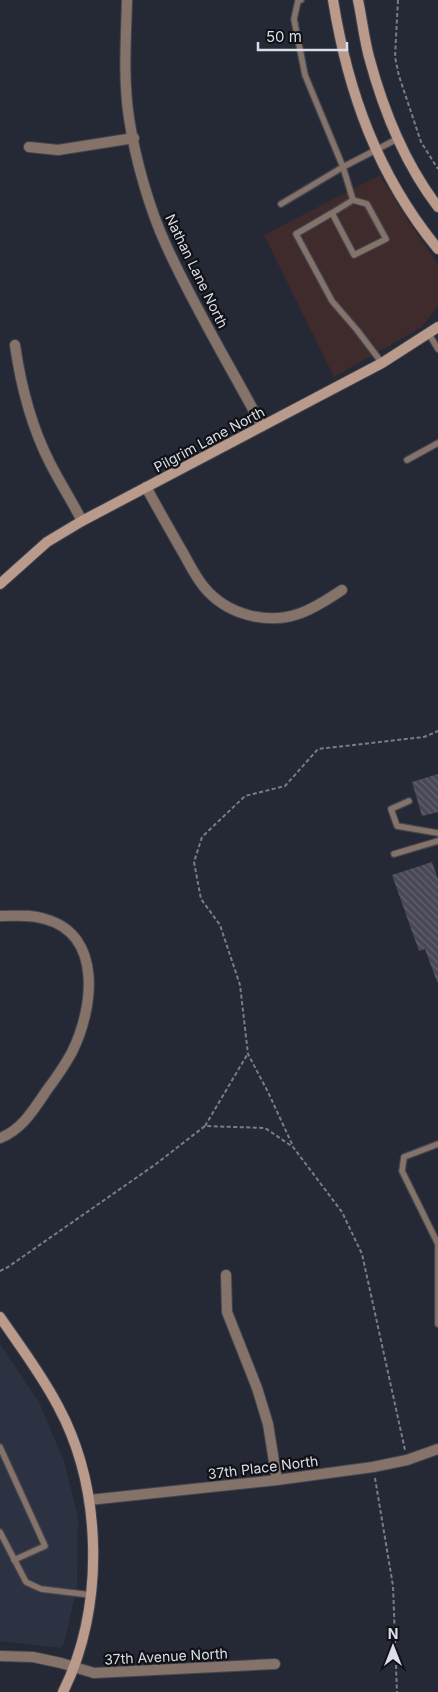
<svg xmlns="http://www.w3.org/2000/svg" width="438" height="1692" viewBox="0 0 438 1692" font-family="Inter,sans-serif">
	<defs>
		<pattern id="building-back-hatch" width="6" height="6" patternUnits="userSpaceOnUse" patternTransform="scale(1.25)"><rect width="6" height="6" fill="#494856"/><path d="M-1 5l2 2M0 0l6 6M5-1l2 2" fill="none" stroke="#63626e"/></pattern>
	</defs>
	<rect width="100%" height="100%" fill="#252935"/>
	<!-- commercial -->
	<path fill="#3f2b2b" d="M380,175L409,222L438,264V306L422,327L334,377L264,235Z"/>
	<!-- built -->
	<path fill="#2d3243" d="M0,1344L39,1402L64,1461L78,1517L77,1586L64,1644L60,1648L0,1641Z"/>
	<!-- building -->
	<g fill="url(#building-back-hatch)">
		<path d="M438,774V812L422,816L412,782Z"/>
		<path d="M432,862L438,879V982H437L425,949L419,951L392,875Z"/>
	</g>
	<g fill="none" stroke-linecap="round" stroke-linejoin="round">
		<defs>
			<g id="lane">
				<path d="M301,0L298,1L294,19L305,75L343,167L399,138"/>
				<path d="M281,204L343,167L353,200L367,204L386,239L354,255L332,213L296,234L332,301L357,330L382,363"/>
				<path d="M332,213L353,200"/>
				<path d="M429,334L438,349"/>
				<path d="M407,460L438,443"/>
				<path d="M409,801L391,809L397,826L438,833"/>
				<path d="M394,854L438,841"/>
				<path d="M438,1144L404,1157L402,1171L438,1244V1324"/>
				<path d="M0,1447L45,1546L14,1560"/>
				<path d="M0,1532L26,1582L41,1589L91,1595"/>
			</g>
			<g id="street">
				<path d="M127,0C126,39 123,79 129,118C135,158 149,208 166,245C194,307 230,366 262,426"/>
				<path d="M29,147L58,150L134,138"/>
				<path d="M15,345C21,387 31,426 50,463C60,483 72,501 82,521"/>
				<path d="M146,487C158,509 170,530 182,551C189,563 195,576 204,587C226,614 266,625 298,614C314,609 328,599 342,590"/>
				<path d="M0,916C15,916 31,914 45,919C104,935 93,1010 72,1052C65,1065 56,1078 47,1090C34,1109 22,1130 0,1138"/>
				<path d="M226,1275L227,1312L257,1388L268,1424L277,1480"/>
				<path d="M89,1500L277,1480L373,1467L407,1460L438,1449"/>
				<path d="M0,1656L33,1657L61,1663L94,1673L275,1664"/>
			</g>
			<g id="secondary">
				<path d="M333,0C348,93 378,176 438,249"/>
				<path d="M358,0C362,19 364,38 369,57C383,109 405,164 438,207"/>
				<path d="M0,584L47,542L82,521L382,363L438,327"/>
				<path d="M0,1317C20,1346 42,1375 58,1406C103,1489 105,1608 63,1692"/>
			</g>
		</defs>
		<!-- lane casing -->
		<use href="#lane" stroke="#424651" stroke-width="8"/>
		<!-- street casing -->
		<use href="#street" stroke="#424651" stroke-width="12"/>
		<!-- secondary casing -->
		<use href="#secondary" stroke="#424651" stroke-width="12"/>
		<!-- path -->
		<g stroke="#7a7d88" stroke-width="2" stroke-dasharray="4 2.5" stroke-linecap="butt">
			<path d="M398,0L395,57L399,76L421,142L438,169"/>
			<path d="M205,1126L247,1055"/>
			<path d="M292,1144L268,1092L248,1054L240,985L220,925L201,899L194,862L202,837L245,796L285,786L318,749L424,737L438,731"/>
			<path d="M0,1271L8,1267L156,1164L205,1126L265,1128L293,1147L342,1212L362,1254L405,1450"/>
			<path d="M375,1478L393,1586L397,1692"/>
		</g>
		<!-- lane -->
		<use href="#lane" stroke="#857268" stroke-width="5.5"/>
		<!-- street -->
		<use href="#street" stroke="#857268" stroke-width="10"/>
		<!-- secondary -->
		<use href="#secondary" stroke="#ba9b8b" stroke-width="10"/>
	</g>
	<g text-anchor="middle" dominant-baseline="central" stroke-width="4.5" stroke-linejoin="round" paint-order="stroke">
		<!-- street labels -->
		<g font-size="14" fill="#dbdee7" stroke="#101217">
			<text transform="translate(197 271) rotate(64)">Nathan Lane North</text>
			<text transform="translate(209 439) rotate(-28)">Pilgrim Lane North</text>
			<text transform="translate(263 1467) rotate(-7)">37th Place North</text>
			<text transform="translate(166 1656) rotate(-3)">37th Avenue North</text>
		</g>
	</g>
	<!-- north arrow -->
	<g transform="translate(393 1647)" stroke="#101217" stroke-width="4" paint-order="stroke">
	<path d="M0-4L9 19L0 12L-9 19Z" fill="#dbdee7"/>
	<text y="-8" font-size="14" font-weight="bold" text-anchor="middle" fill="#dbdee7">N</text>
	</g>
	<!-- scale -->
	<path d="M258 42v8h89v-8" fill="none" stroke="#dbdee7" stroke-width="2.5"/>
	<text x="266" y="42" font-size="15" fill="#dbdee7" stroke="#101217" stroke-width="4" paint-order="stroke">50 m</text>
</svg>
